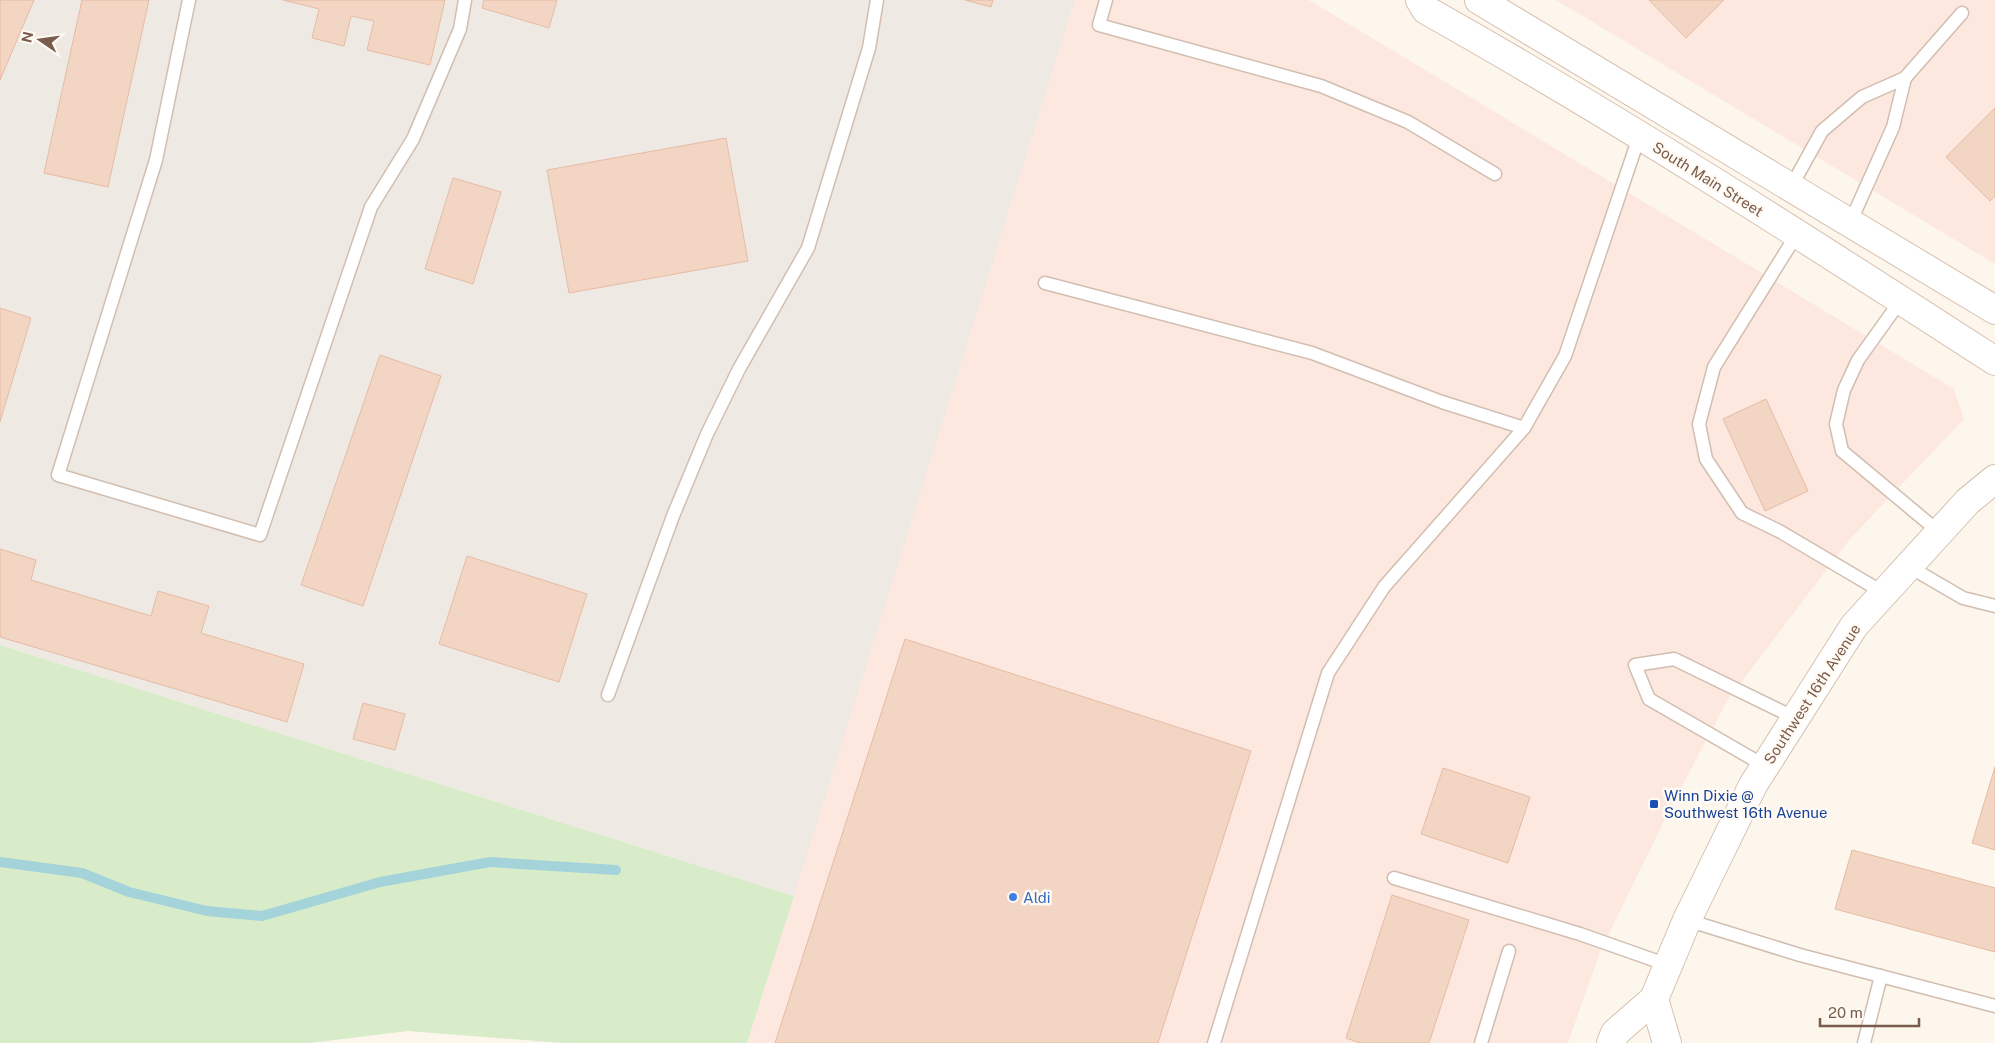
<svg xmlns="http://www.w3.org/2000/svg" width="1995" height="1043" viewBox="0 0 1995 1043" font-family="'Public Sans',sans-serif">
	<rect width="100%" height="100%" fill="#fdf6ec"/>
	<!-- commercial -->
	<g fill="#fde8e0">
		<path d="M1075,0H1309L1954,389L1964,419L1850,539L1727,701L1667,815L1600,952L1568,1043H747Z"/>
		<path d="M1556,0H1995V264Z"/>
	</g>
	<!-- industrial -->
	<path fill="#efe9e4" d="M0,0H1075L794,896L0,645Z"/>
	<!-- green -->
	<path fill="#d8ecc9" d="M0,645L794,896L747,1043H563L408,1031L310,1043H0Z"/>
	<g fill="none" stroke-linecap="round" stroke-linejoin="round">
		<!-- stream -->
		<path stroke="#a5d3da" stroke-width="10" d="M0,862L82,873L129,892L207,911L262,916L380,882L490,862L616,870"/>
	</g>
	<!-- building -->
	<g fill="#f3d5c3" stroke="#e6bba3">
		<path d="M0,0H34L0,80Z"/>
		<path d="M82,0H149L108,187L44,173Z"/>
		<path d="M283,0H445L430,65L367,50L374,21L351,16L344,46L312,38L319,9Z"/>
		<path d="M484,0H557L549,28L482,8Z"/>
		<path d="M965,0H993L991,7Z"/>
		<path d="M1649,0H1724L1686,38Z"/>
		<path d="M1995,108V196L1990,201L1946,157Z"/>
		<path d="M726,138L748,261L569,293L547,170Z"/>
		<path d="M453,178L501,192L473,284L425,269Z"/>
		<path d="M0,308L31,318L0,422Z"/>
		<path d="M380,355L441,376L363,606L301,585Z"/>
		<path d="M1766,399L1808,491L1765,511L1723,419Z"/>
		<path d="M0,549L36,560L31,580L151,616L158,591L209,606L201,633L304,664L287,722L0,637Z"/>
		<path d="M467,556L587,594L559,682L439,644Z"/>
		<path d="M905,639L1251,751L1158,1043H775Z"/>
		<path d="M363,703L405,714L395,750L353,739Z"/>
		<path d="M1995,767V850L1972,843Z"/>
		<path d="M1443,768L1530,797L1508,863L1421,834Z"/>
		<path d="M1852,850L1995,888V952L1835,909Z"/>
		<path d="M1392,895L1469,920L1429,1043H1360L1346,1038Z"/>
	</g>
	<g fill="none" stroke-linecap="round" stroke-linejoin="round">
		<defs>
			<g id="service">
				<path d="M189,0L156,160L58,475L260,535L371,207L413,139L460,29L465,0"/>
				<path d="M1106,0L1099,25L1321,86L1408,122L1495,174"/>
				<path d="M1791,187L1822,131L1862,97L1905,78L1962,13"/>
				<path d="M1850,223L1893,127L1905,78"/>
				<path d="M1797,234L1714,367L1699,424L1706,459L1742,513L1779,531L1884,593"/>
				<path d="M1045,283L1312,353L1442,402L1524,428"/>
				<path d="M1901,300L1858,360L1844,390L1836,424L1842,451L1939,532"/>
				<path d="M1908,566L1963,598L1995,606"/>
				<path d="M608,695L673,516L707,434L739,369L808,248L869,48L877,0"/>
				<path d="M1765,766L1649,699L1635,665L1674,659L1795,718"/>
				<path d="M1394,878L1580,934L1668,965"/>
				<path d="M1687,920L1800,955L1995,1006"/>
				<path d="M1214,1043L1328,673L1384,587L1524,428L1565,356L1639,137"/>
				<path d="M1481,1043L1509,951"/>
				<path d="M1864,1043L1881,976"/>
			</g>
			<g id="secondary">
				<path d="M1420,0L1426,10C1620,119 1808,240 1995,361"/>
				<path d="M1479,0L1995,310"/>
				<path d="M1654,999L1667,1043"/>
				<path d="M1611,1043L1615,1033L1654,999L1687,920L1753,785L1854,626L1968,501L1995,479"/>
			</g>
		</defs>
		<!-- service casing -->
		<use href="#service" stroke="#d1beb0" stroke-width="15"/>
		<!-- secondary casing -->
		<use href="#secondary" stroke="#d6c0b0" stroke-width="30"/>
		<!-- service -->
		<use href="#service" stroke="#fff" stroke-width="12"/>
		<!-- secondary -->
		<use href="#secondary" stroke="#fff" stroke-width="28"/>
	</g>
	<!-- markers -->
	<rect fill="#1a4fb4" stroke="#fffaf3" stroke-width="2" x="1649" y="799" width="10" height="10" rx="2.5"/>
	<circle fill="#3f7fe0" stroke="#fffaf3" stroke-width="2" cx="1013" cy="897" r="5"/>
	<g text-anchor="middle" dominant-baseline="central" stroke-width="5" stroke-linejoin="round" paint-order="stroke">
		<!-- street labels -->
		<g font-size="15" fill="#7a5c4d" stroke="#fffaf3">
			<text transform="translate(1708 179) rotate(32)">South Main Street</text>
			<text transform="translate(1812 694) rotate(-57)">Southwest 16th Avenue</text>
		</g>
		<!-- transit labels -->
		<g font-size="15" fill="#164399" stroke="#fffaf3" text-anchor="start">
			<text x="1664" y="795">Winn Dixie @<tspan x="1664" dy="17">Southwest 16th Avenue</tspan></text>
		</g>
		<!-- shop labels -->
		<g font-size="15" fill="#366cbe" stroke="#fffaf3" text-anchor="start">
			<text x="1023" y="897">Aldi</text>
		</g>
	</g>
	<!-- north arrow -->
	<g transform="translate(40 40) rotate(283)" stroke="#fffaf3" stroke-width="4" paint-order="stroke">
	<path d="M0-4L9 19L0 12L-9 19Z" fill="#7a5c4d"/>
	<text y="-8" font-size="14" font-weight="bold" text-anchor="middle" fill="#7a5c4d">N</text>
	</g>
	<!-- scale -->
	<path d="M1820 1018v8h99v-8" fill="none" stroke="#7a5c4d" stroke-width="2.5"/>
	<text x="1828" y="1018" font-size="15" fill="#7a5c4d" stroke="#fffaf3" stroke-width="4" paint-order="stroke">20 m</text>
</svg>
